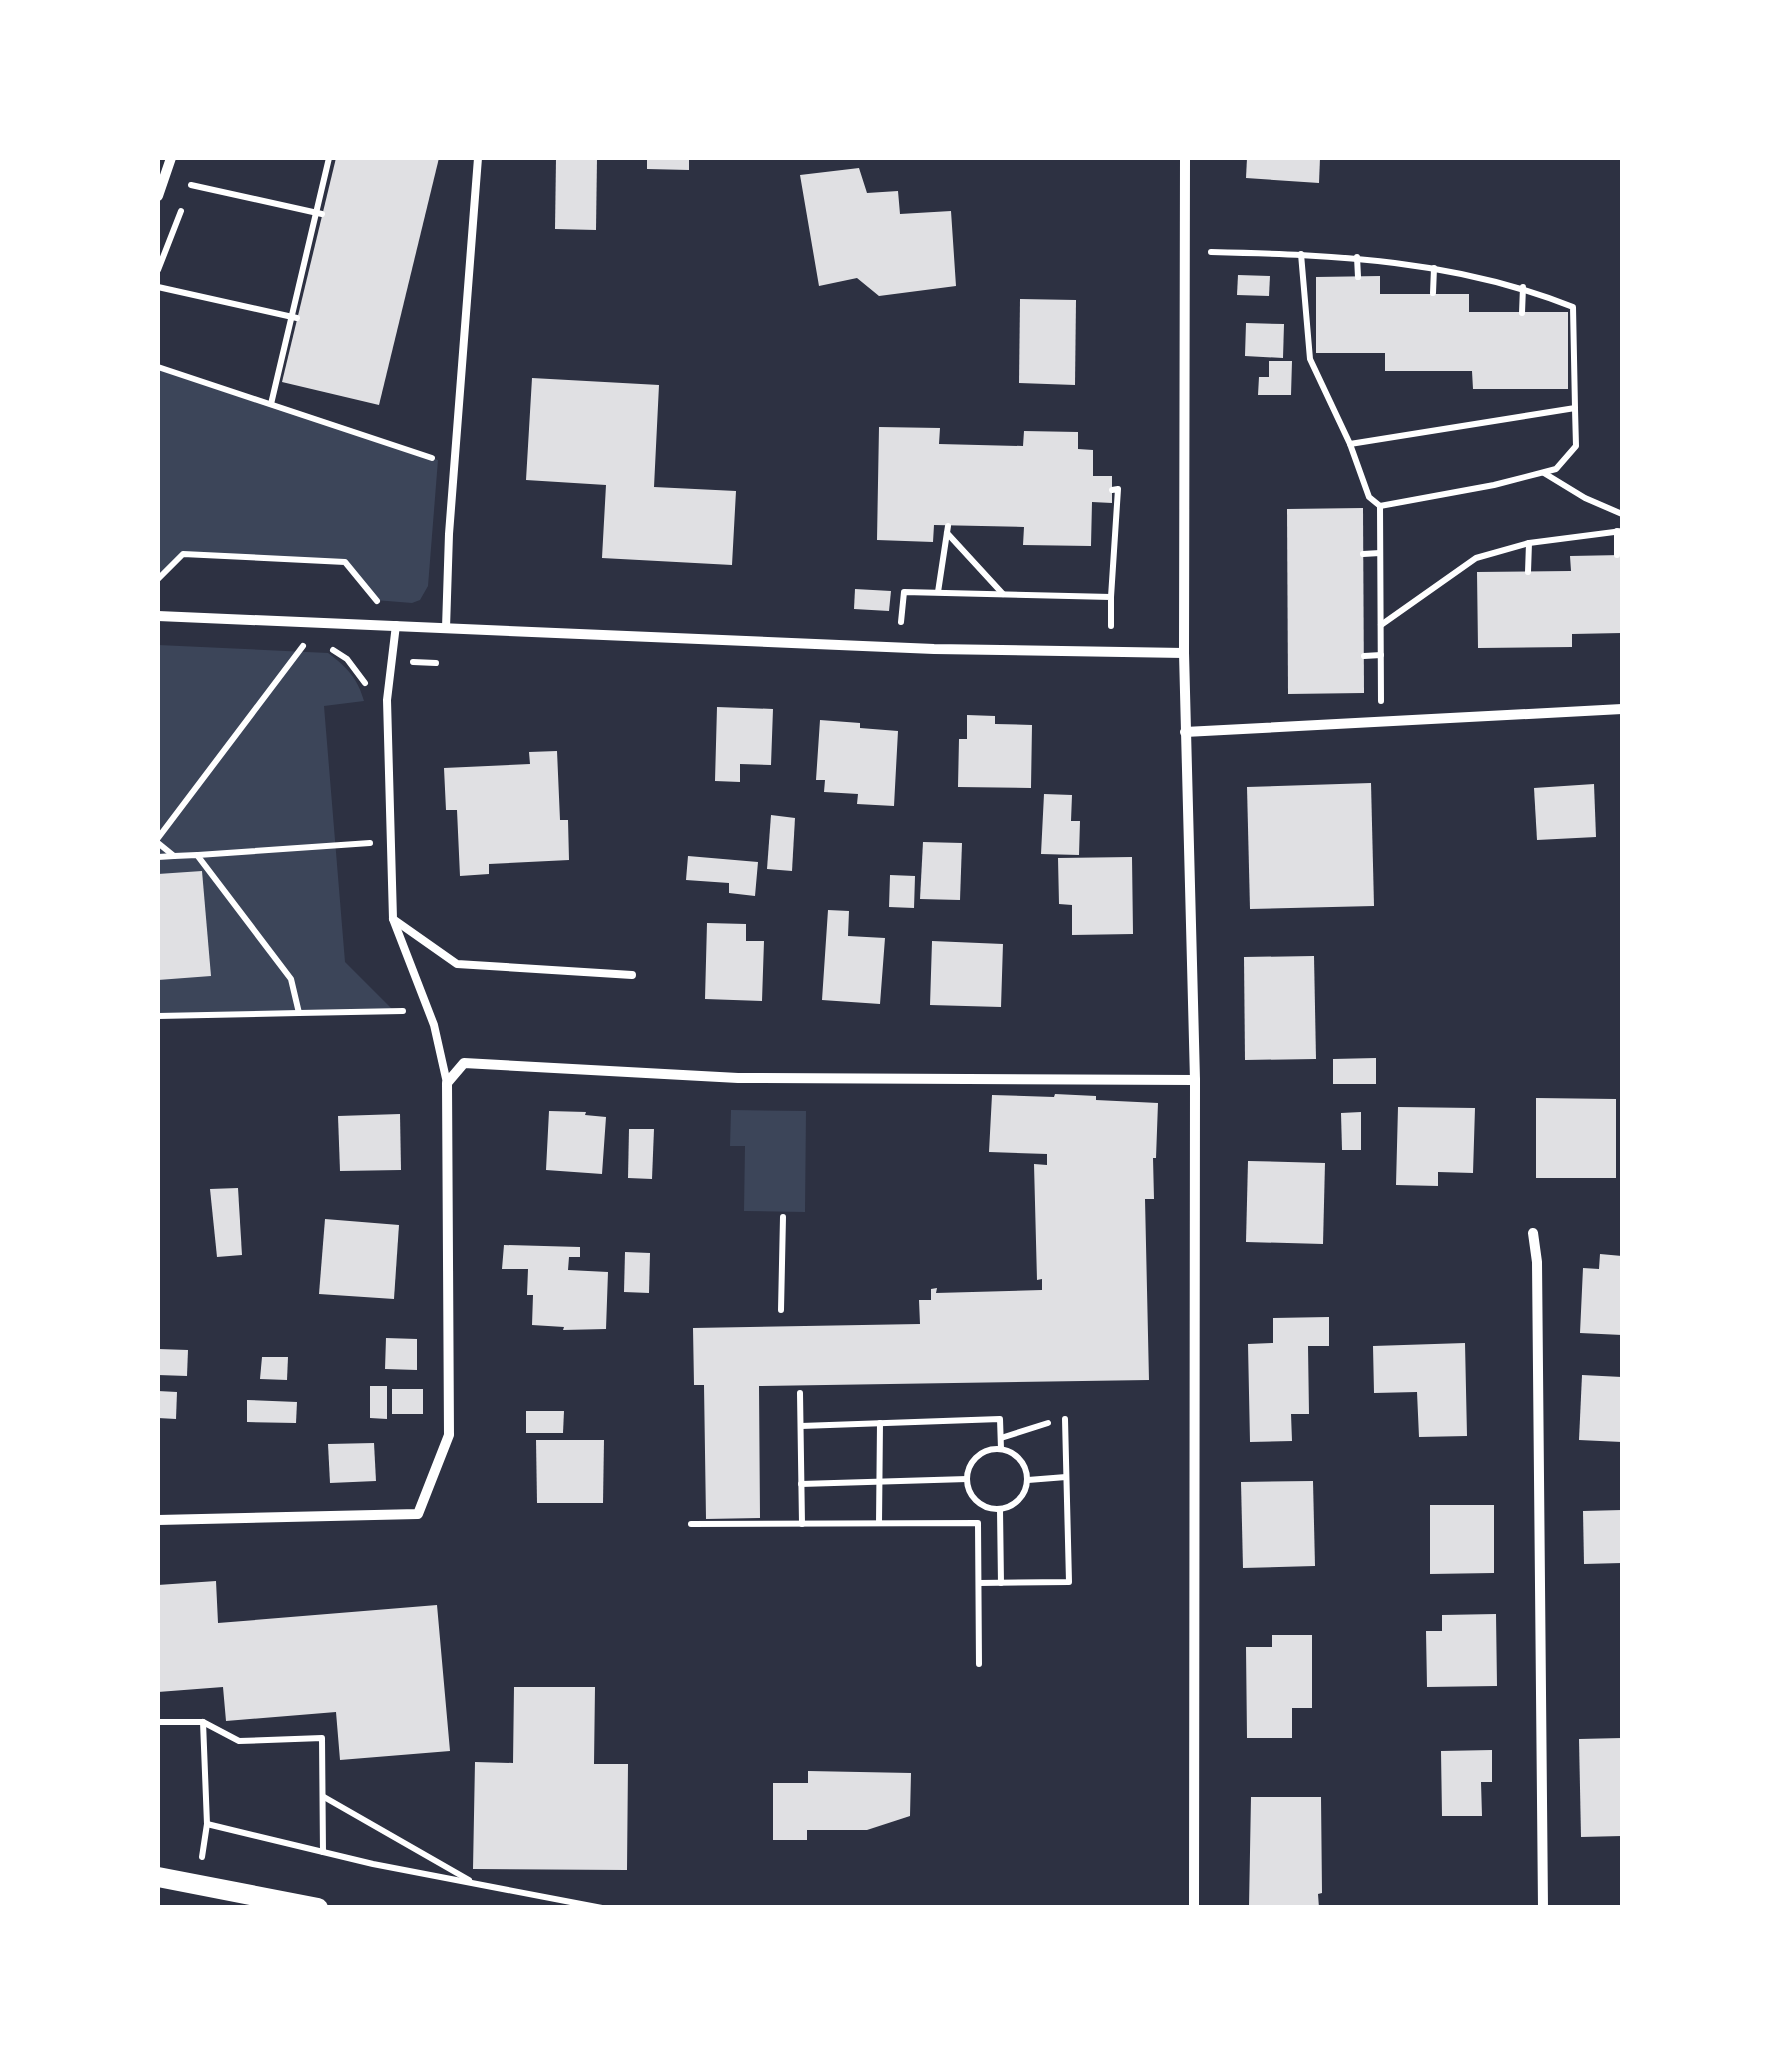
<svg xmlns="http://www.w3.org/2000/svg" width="1780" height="2065" viewBox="0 0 1780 2065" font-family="'Roboto Condensed',sans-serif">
	<rect width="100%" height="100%" fill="#2d3142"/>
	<!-- green -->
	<g fill="#3c4559">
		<path d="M158,367L438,460L428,586L420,600L412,603L375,600L345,562L184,554L158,579Z"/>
		<path d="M158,645L328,653C347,667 358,679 364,701L324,706L345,962L395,1012L158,1017Z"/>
		<path d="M731,1110L806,1111L805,1212L744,1211L745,1146H730Z"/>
	</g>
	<!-- building -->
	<g fill="#e0e0e3">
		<path d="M336,158H439L379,405L282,382Z"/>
		<path d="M556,158H597L596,230L555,229Z"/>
		<path d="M647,158H689V170L647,169Z"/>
		<path d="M1247,158H1320L1319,183L1246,178Z"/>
		<path d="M859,168L867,193L898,191L900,214L951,211L956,286L879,296L857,278L819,286L800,175Z"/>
		<path d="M1238,275L1270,276L1269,296L1237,295Z"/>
		<path d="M1380,276V294H1469V312H1568V389H1473L1472,371H1385V353H1316V277Z"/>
		<path d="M1020,299L1076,300L1075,385L1019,383Z"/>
		<path d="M1246,323L1284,324L1283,358L1245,356Z"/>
		<path d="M1269,361H1292L1291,395H1258L1259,377H1269Z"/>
		<path d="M532,378L659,385L654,487L736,491L732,565L602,558L606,485L526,480Z"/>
		<path d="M879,427L940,428L939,444L1023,446L1024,431L1078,432V449L1093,450V476H1112V503L1092,502L1091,546L1023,545L1024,527L934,525L933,542L877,540Z"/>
		<path d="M1363,508L1364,693L1288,694L1287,509Z"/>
		<path d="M1622,555V633L1572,634V647L1478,648L1477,572L1571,571L1570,556Z"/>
		<path d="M855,589L891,591L889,611L854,609Z"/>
		<path d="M717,707L773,709L771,765L740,764V782L715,781Z"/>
		<path d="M967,715L995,716V724L1032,725L1031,788L958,787L959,739H967Z"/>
		<path d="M820,720L860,723V728L898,731L894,806L857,804L858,794L824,792L825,780H816Z"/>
		<path d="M557,751L560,820H568L569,860L489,864V874L460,876L457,810H446L444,768L530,764L529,752Z"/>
		<path d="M1371,783L1374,906L1250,909L1247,787Z"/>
		<path d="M1594,784L1596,837L1537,840L1534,788Z"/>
		<path d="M1044,794L1072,795L1071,821H1080L1079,855L1041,854Z"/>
		<path d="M771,815L795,818L792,871L767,869Z"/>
		<path d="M923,842L962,843L960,900L920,899Z"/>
		<path d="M688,856L758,862L755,896L729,893V883L686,880Z"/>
		<path d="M1132,857L1133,934L1072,935V905L1059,904L1058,858Z"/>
		<path d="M202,871L211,976L158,980V874Z"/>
		<path d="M890,875L915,876L914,908L889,907Z"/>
		<path d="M828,910L849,911L848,936L885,938L880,1004L822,1000Z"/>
		<path d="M707,923L746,924V941H764L762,1001L705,999Z"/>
		<path d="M932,941L1003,944L1001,1007L930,1005Z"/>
		<path d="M1314,956L1316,1059L1245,1060L1244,957Z"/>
		<path d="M1376,1058V1084H1333V1059Z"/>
		<path d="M1055,1094L1096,1096V1100L1158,1103L1156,1158H1153L1154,1199H1145L1149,1380L759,1386L760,1518L706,1519L704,1385H694L693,1328L920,1324L919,1300H931V1289L937,1288L936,1293L1042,1290V1279L1037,1280L1034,1164L1047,1165V1154L989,1152L992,1095L1054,1097Z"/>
		<path d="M1536,1098L1616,1099V1178H1536Z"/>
		<path d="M1398,1107L1475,1108L1473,1173L1438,1172V1186L1396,1185Z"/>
		<path d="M549,1111L586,1112L585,1115L606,1117L602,1174L546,1170Z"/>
		<path d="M1361,1112V1150H1342L1341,1113Z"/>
		<path d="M400,1114L401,1170L340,1171L338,1116Z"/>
		<path d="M629,1129H654L652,1179L628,1178Z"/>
		<path d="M1248,1161L1325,1163L1323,1244L1246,1242Z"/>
		<path d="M238,1188L242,1255L217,1257L210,1189Z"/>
		<path d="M325,1219L399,1225L394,1299L319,1294Z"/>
		<path d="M504,1245L580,1247V1257H569L568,1270L608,1272L606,1329L563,1330L564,1327L532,1325L533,1295H527L528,1269H502Z"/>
		<path d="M625,1252L650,1253L649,1293L624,1292Z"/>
		<path d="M1600,1254L1622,1256V1335L1580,1333L1583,1268L1599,1269Z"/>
		<path d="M1329,1317V1346H1308L1309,1414H1291L1292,1441L1250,1442L1248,1344L1273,1343V1318Z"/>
		<path d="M386,1338L417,1339V1370L385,1369Z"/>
		<path d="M1465,1343L1467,1436L1419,1437L1417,1392L1374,1393L1373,1346Z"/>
		<path d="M158,1349L188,1350L187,1376L158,1375Z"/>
		<path d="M262,1357H288L287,1380L260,1379Z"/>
		<path d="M1582,1375L1622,1377V1442L1579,1440Z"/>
		<path d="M370,1386H387V1419L370,1418Z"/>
		<rect x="392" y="1389" width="31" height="25"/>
		<path d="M158,1391L177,1392L176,1419L158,1418Z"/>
		<path d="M247,1400L297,1402L296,1423L247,1422Z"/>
		<path d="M526,1411H564L563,1433H526Z"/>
		<path d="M536,1440H604L603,1503H537Z"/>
		<path d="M374,1443L376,1481L330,1483L328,1444Z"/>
		<path d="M1313,1481L1315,1566L1243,1568L1241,1482Z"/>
		<path d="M1430,1505H1494V1573L1430,1574Z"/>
		<path d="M1622,1510V1563L1584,1564L1583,1511Z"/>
		<path d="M216,1581L218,1623L437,1605L450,1751L340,1760L336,1712L226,1721L223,1687L158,1692V1585Z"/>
		<path d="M1496,1614L1497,1686L1427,1687L1426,1631H1442V1615Z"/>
		<path d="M1272,1635H1312V1708H1292V1738H1247L1246,1647H1272Z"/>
		<path d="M514,1687H595L594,1764H628L627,1870L473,1869L475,1762L513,1763Z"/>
		<path d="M1622,1738V1836L1581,1837L1579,1739Z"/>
		<path d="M1492,1750V1782H1481L1482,1816H1442L1441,1751Z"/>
		<path d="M808,1771L911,1773L910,1816L867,1830H807V1840H773V1783H808Z"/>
		<path d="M1251,1797H1321L1322,1893L1318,1894L1319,1908L1249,1907Z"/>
	</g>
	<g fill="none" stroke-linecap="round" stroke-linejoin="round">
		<!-- path -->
		<g stroke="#fff" stroke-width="6">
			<path d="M191,185L322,214"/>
			<path d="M1211,252C1336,255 1455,260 1573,307L1575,408L1350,444"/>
			<path d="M1301,254L1310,359L1350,444L1369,497L1380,506L1381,701"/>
			<path d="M1357,257L1358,277"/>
			<path d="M158,270L181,211"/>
			<path d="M158,287L297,318"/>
			<path d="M1433,293L1434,268"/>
			<path d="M1522,313L1523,287"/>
			<path d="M158,367L432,458"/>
			<path d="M271,404L329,158"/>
			<path d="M1544,473L1585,498L1622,514"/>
			<path d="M1380,506L1494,485L1556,469L1576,446L1575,409"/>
			<path d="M1617,531V555"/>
			<path d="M947,533L1003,594"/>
			<path d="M1363,554L1380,553"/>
			<path d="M1528,572L1529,543"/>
			<path d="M158,579L183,554L345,562L377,601"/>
			<path d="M938,592L948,526"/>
			<path d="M1111,597L1118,489L1112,490"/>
			<path d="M901,622L904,592L1111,597V626"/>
			<path d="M1381,625L1476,558L1529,543L1622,531"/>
			<path d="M333,650L347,659L365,683"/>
			<path d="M1364,656L1381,655"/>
			<path d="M413,662L436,663"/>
			<path d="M158,838L303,646"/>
			<path d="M158,843L174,856L197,855L291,979L299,1013L403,1011"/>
			<path d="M198,855L370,843"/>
			<path d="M158,857L174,856"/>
			<path d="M158,1016L299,1013"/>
			<path d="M781,1310L783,1217"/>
			<path d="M800,1393L802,1524"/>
			<path d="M801,1426L1000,1419L1001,1449"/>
			<path d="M1001,1438L1048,1423"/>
			<circle cx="997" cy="1479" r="30"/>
			<path d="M1028,1480L1066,1477"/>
			<path d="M801,1484L967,1479"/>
			<path d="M1000,1510L1001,1583"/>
			<path d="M879,1523L880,1423"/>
			<path d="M691,1524L978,1523L979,1664"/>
			<path d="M979,1583L1069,1582L1065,1419"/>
			<path d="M158,1722H203L207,1824L202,1857"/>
			<path d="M203,1722L239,1741L322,1738L323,1852"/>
			<path d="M324,1797L469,1880"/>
			<path d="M207,1824L373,1864L602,1908"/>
		</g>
		<!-- service -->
		<g stroke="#fff" stroke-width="8">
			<path d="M396,625L387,700L393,919L457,964L632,975"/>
			<path d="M446,628L449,534L478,158"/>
			<path d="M393,919L434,1025L447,1083"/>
		</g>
		<!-- minor -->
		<g stroke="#fff" stroke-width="10">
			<path d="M1185,158L1184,653L1195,1080L1194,1908"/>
			<path d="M158,196L171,158"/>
			<path d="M158,616L934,649L1184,653"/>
			<path d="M1185,732L1622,709"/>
			<path d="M1533,1233L1537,1262L1543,1908"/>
			<path d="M158,1520L418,1514L449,1435L447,1083L464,1063L738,1078L1195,1080"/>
		</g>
		<!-- secondary -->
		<path stroke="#fff" stroke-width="20" d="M158,1877L318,1908"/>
	</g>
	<!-- border -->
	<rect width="1780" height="2065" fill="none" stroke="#ffffff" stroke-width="320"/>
</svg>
